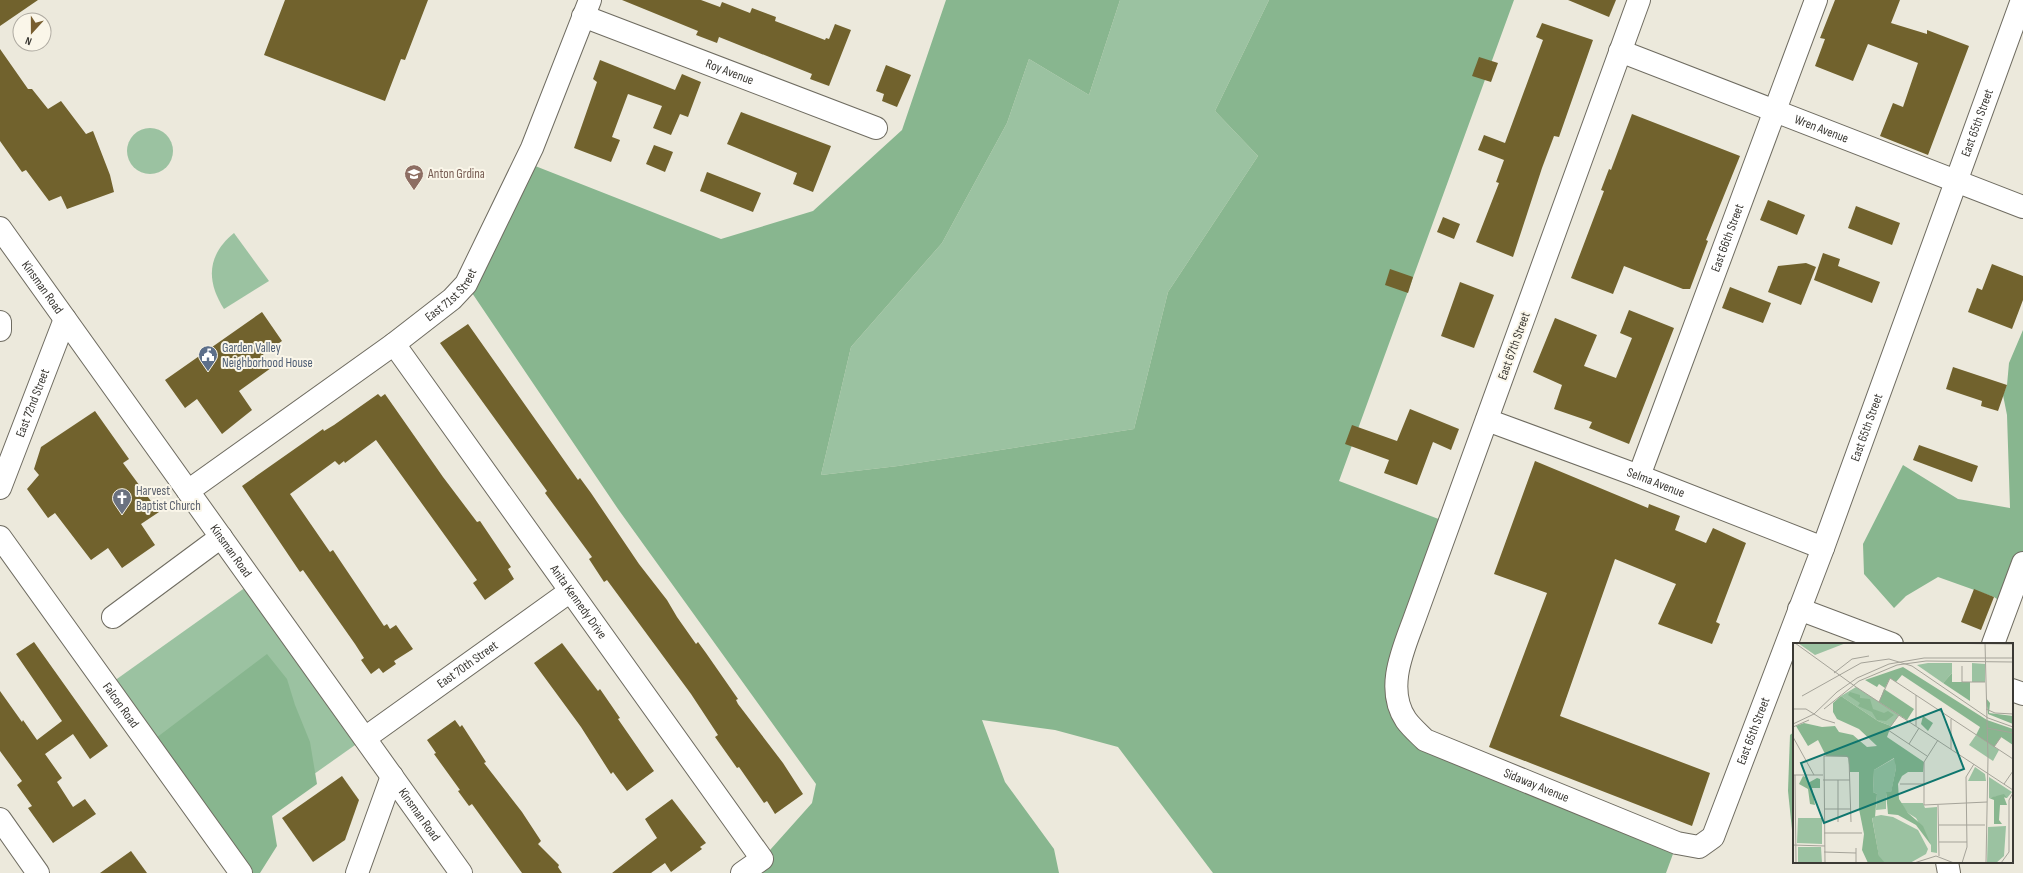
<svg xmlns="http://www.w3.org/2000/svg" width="2023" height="873" viewBox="0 0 2023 873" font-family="'Sofia Sans Condensed',sans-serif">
	<rect width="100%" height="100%" fill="#ece9dc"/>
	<!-- green -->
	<g fill="#9bc2a1">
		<path d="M1120,0H1269L1215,111L1258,156L1168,292L1134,429L898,466L821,475L851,347L942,243L1007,123L1029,59L1089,95Z"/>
		<circle cx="150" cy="151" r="23"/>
		<path d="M234,233L269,281L224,309C206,281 207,255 234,233Z"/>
		<path d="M253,582L365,738L218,842L107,686Z"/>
	</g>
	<!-- forest -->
	<g fill="#88b68f">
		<path d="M946,0H1120L1089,95L1029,59L1007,123L942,243L851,347L821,475L898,466L1134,429L1168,292L1258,156L1215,111L1269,0H1514L1339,481L1449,523L1399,663L1406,720L1677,843L1666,873H1213L1118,747L1055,730L982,720L1005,782L1054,849L1059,873H742L762,859L812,803L816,784L618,509L466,284L525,162L721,239L813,211L902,130Z"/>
		<path d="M2023,330V580L2003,603L1994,597L1938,577L1906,596L1894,608L1864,574L1863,544L1903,465L1958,499L2010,508L2007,415L2003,395L2007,385L2009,363Z"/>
		<path d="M267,654L287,679L295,705L310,742L317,784L272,816L277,846L260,873H248L156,738Z"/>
		<path d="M1794,732V830H1792L1788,791L1790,735Z"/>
	</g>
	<!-- building -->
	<g fill="#71622d">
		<path d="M0,0H38L0,26Z"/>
		<path d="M285,0H428L405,60L401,59L385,101L264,55Z"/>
		<path d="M622,0H701L720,7L722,2L750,13L752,8L776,17L775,21L825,40L826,38L829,39L835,24L851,30L829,86L810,79L812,74L719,37L717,43L696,35L698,31Z"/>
		<path d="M1568,0H1616L1609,17Z"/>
		<path d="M1835,0H1900L1891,23L1927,34V30L1969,46L1928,155L1880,136L1893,103L1903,107L1918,63L1868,44L1853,81L1815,66L1825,39L1820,38Z"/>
		<path d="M1542,23L1593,40L1559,137L1554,136L1542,168L1513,257L1476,242L1499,183L1496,182L1504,160L1478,150L1484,135L1505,143L1543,40L1536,37Z"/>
		<path d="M0,49L28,89H32L48,109L61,101L86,134L93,131L110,175L114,192L67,209L61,196L49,201L26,170L22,172L0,141Z"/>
		<path d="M1479,57L1498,63L1491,82L1472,76Z"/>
		<path d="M600,60L675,90L682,74L701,82L688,117L680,114L671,135L653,128L662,106L628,94L612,137L620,140L611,162L574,148L597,82L593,79Z"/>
		<path d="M886,65L911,75L897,107L882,101L884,94L876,91Z"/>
		<path d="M741,112L831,146L813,192L793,184L797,173L727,144Z"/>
		<path d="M1632,114L1740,156L1706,240L1708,241L1690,289H1683L1624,266L1613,294L1571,278L1604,191L1601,190L1609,169L1611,170Z"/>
		<path d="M654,145L673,152L665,172L646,164Z"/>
		<path d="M707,172L761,193L753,212L700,191Z"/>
		<path d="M1768,200L1805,215L1797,235L1760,220Z"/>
		<path d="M1856,206L1900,223L1892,245L1848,228Z"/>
		<path d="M1443,217L1460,224L1454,239L1437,232Z"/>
		<path d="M1823,253L1840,259L1838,266L1880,282L1872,303L1814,280Z"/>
		<path d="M1806,263L1816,267L1801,305L1768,292L1778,266Z"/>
		<path d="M1992,264L2023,276V300L2012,329L1968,312L1977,288L1982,290Z"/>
		<path d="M1390,269L1413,277L1408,293L1385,285Z"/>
		<path d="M1460,282L1494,295L1474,348L1441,336Z"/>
		<path d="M1730,287L1771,303L1763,323L1722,308Z"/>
		<path d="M1629,310L1674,328L1629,444L1589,428L1592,422L1554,409L1562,385L1533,372L1555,318L1597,335L1584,366L1616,378L1632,338L1620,333Z"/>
		<path d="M262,312L282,341L263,354L271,368L239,391L252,410L222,434L197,399L185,408L165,380Z"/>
		<path d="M468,324L578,480L580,478L591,493L639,564L667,600L677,617L696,644L698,642L706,653L738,699L736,700L738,704L783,763L803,794L775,814L767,801L764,803L739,767L737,768L715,737L718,735L691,694L607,580L604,582L589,559L592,557L545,493L547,491L440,343Z"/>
		<path d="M1953,367L2007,385L1998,411L1981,406L1982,401L1946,389Z"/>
		<path d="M378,394L381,397L385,394L443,477L477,522L480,521L511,567L508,569L514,579L485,600L473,583L477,580L376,440L345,463L344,461L339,465L335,461L290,494L330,552L333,550L341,562L384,626L387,624L390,629L396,625L413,649L394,661L396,664L383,673L379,668L371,674L361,660L364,658L355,644L303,570L300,572L242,486L323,429L324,431L334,425Z"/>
		<path d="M1410,409L1459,429L1451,450L1433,442L1417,485L1384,473L1389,460L1345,444L1352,425L1397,441Z"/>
		<path d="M95,411L129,459L123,463L159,512L141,524L155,545L122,568L108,548L91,560L55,513L48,518L27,489L39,475L34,469L41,447Z"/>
		<path d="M1919,445L1978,466L1972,482L1913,460Z"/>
		<path d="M1535,461L1648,508L1649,504L1680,516L1675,530L1706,543L1713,528L1746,543L1716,622L1720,624L1712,644L1658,624L1676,584L1615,559L1560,716L1710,773L1692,826L1489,747L1547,593L1494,574Z"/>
		<path d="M1974,589L1994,597L1981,630L1961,622Z"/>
		<path d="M34,642L108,746L90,759L73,734L45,754L62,778L57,782L73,807L85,799L96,814L53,843L28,808L32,806L17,785L22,781L0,751V691L22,722L23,720L37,740L62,721L16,654Z"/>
		<path d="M562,643L598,691L600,689L620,718L618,719L654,771L627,791L613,772L611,774L581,727L534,663Z"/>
		<path d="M455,720L460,727L462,725L486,762L484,763L522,812L541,841L538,844L559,865L558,867L562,873H522L472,804L469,806L458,791L460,790L434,754L436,753L427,740Z"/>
		<path d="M342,776L359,800L345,840L313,862L282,818Z"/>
		<path d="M672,799L706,843L700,847L702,849L671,872L665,863L651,873H612L657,838L645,819Z"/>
		<path d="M131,851L147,873H100Z"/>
	</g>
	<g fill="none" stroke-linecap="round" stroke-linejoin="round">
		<defs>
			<g id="minor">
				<path id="s1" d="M1639,0L1414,620C1403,650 1385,689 1406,720C1411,727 1419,734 1425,740L1677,843L1699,847L1713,837L1823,548L2022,0"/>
				<path id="s2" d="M583,16L876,128"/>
				<path id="s3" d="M1620,51L2023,207"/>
				<path d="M0,322V330"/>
				<path id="s4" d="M394,344L762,859L742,873"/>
				<path id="s5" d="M1487,420L1639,476L1823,548"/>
				<path id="s6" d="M1639,476L1816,0"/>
				<path id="s7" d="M0,488L65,319"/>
				<path id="s8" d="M188,491L394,344L452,299L466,284L532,148L590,0"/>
				<path id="s9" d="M0,537L241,873"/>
				<path d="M1799,609L1892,644"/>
				<path d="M113,617L221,537"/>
				<path d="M1993,644L2023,563"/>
				<path d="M2012,690L2023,694"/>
				<path id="s10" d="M365,738L569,592"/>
				<path d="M0,819L38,873"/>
				<path d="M1947,862L1949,873"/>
				<path d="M357,873L392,776"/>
			</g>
			<g id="major">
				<path id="s11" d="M0,228L461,873"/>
			</g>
		</defs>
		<!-- minor casing -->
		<use href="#minor" stroke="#6f6c61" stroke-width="24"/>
		<!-- major casing -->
		<use href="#major" stroke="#6f6c61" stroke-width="24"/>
		<!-- minor -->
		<use href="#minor" stroke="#fff" stroke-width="22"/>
		<!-- major -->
		<use href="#major" stroke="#fff" stroke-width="22"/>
	</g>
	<!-- icons -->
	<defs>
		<symbol id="school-pin" viewBox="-11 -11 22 30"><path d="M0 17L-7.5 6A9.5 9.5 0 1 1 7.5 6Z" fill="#8d6e63" stroke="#faf6e9"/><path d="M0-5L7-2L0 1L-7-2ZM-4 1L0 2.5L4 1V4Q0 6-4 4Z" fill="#fff"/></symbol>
		<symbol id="civic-pin" viewBox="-11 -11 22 30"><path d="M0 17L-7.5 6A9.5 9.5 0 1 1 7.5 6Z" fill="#5c6f8a" stroke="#faf6e9"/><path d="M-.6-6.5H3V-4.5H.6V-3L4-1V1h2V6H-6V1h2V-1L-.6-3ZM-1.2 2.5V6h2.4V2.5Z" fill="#fff"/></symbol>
		<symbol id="church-pin" viewBox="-11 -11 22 30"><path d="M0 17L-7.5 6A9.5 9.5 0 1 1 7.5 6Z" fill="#6b7280" stroke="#faf6e9"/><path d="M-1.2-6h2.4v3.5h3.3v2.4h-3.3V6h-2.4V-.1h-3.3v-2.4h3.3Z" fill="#fff"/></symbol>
	</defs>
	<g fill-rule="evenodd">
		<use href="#school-pin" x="403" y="163" width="22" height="30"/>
		<use href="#civic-pin" x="197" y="344" width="22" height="30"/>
		<use href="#church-pin" x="111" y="487" width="22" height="30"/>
	</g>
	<g text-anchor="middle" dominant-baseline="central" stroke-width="4" stroke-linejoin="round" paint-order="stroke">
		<!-- street labels -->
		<g font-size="13" fill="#3b3934" stroke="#faf6e9">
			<text stroke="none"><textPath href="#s2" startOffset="157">Roy Avenue</textPath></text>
			<text stroke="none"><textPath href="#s1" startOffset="1865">East 65th Street</textPath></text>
			<text stroke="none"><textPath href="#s3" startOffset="216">Wren Avenue</textPath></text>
			<text stroke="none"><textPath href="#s6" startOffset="254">East 66th Street</textPath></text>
			<text stroke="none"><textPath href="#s11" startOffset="73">Kinsman Road</textPath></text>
			<text stroke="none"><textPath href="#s8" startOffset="329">East 71st Street</textPath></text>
			<text transform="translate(1514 346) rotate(-70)">East 67th Street</text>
			<text stroke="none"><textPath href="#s7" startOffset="91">East 72nd Street</textPath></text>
			<text stroke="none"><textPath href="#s1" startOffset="1541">East 65th Street</textPath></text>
			<text stroke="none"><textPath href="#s5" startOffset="180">Selma Avenue</textPath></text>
			<text stroke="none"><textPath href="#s11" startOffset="397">Kinsman Road</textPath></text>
			<text stroke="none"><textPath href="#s4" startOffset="317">Anita Kennedy Drive</textPath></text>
			<text stroke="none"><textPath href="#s10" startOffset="126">East 70th Street</textPath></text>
			<text stroke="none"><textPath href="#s9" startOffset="207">Falcon Road</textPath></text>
			<text stroke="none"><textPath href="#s1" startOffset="1217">East 65th Street</textPath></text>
			<text stroke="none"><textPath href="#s1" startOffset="912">Sidaway Avenue</textPath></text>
			<text stroke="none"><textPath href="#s11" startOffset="721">Kinsman Road</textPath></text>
		</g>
		<!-- education labels -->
		<g font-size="13" fill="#785e54" stroke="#faf6e9" text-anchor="start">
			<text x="428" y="174">Anton Grdina</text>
		</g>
		<!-- service labels -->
		<g font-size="13" fill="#4e5e75" stroke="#faf6e9" text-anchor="start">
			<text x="222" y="348">Garden Valley<tspan x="222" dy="15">Neighborhood House</tspan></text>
		</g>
		<!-- worship labels -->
		<g font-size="13" fill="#5b616d" stroke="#faf6e9" text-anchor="start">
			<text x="136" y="491">Harvest<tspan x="136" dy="15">Baptist Church</tspan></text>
		</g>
	</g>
	<!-- overview -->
	<g transform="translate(1793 643)">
		<rect width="220" height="220" fill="#ece9dc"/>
		<path d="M5,0H53L22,12ZM135,20H159V30L150,40L124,22ZM179,20L192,21V39H179ZM63,44L106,72L98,83L85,78L48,53ZM183,92L206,107L200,118L176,102ZM102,115L103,125L98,150L93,149V166L83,167L84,151L80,149L81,127ZM182,124L192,131L193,138H175ZM196,134L219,149L214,155L206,153L196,155ZM107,160H130L132,165L144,164V210L138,209V202L123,175L115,170ZM88,172L100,174L125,187L135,206L133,211L117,220H91L86,214L79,174ZM5,175H29V201L4,200ZM213,183L211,213L203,220H194L195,184ZM5,204H28L29,220H5Z" fill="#9bc2a1"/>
		<path d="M110,24L194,77L220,86V102L208,94L201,104L183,92L187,84L109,32L103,39L97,35L92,45L86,41L84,44L72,37ZM159,30V39H177V58L150,40ZM91,46L121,66L114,77L86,59ZM57,49L67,52V55L77,56L80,66L91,70L95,68L101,72L93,78L84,77L79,69L65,63L67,60L55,52ZM48,53L85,78L98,83L94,94L131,119L130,129H115L109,133L105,141L106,156L115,170L130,183L138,202L123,182L105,172L95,171L93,149H98L103,125L101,115L81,127L80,149L84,151L82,174L79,175L86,213L92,220H75L69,207L71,191L66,166V129H57L55,114L33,113L25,97L15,103L3,83L11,80L29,84L42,83L46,89L60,92L74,104L84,103L66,86L44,76L40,69V60ZM193,55L197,60L196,70L220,73V81L195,71ZM130,73L140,80L135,88L128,81ZM10,133L13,134L15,140L24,135L27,136V145H19L22,162L17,161L15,146L6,141ZM211,151L214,155L211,154L214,162H207L206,177L209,181H201V157L196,155Z" fill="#88b68f"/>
		<path fill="none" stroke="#a5a399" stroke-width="1" d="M2,0L63,44L220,147M128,0L220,1M192,0L195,115L193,220M169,23V39H192M41,30L59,16L76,13M123,52V83M9,53L68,20L96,16L119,23L195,75L220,84M86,59L97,35L220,116M0,66H13L29,76L42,80M31,66L66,38L104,22L133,18L220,19M193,66L202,70L220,71M106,72L95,87L134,113M158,76V106M0,81L21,71L44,49L64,35L96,21L131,15H220M0,84L16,77M194,85L220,90M0,94L21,132M145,97L131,119V162L194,159M116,101L126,85M201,104L208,94M0,132H30M2,132L3,220M30,137H57M45,137V179M107,141H130M211,141L220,128M145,162L146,213M31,166H58M146,182H192M31,190H69M146,199H174M0,202L32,203M63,205V220M31,209L63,210M32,220L31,113H53L56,115L58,179M121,220L143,213L161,220M169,220L174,204L173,134L181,121M208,220L216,209V157L220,150"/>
		<path fill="#0f766e" fill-opacity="0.15" stroke="#0f766e" stroke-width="2" d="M148,66L171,126L31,180L8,120Z"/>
		<rect width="220" height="220" fill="none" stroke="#3b3934" stroke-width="2"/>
	</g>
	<!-- north arrow -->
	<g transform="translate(32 32) rotate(201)"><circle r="19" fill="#faf6e9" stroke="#aeaaa1"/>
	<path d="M0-3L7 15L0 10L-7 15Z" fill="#785e30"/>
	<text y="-6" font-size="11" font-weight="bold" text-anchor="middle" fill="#3b3934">N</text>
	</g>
</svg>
